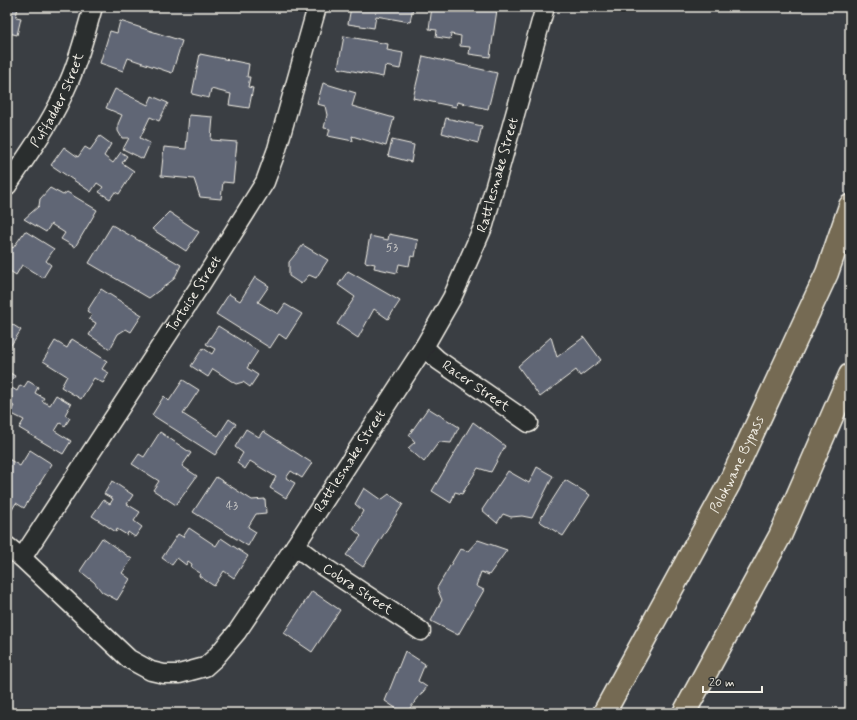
<svg xmlns="http://www.w3.org/2000/svg" width="857" height="720" viewBox="0 0 857 720" font-family="Mynerve,sans-serif">
	<rect width="100%" height="100%" fill="#3a3e43"/>
	<filter id="ink" filterUnits="userSpaceOnUse"><feTurbulence type="fractalNoise" baseFrequency=".025" numOctaves="2"/><feDisplacementMap in="SourceGraphic" scale="8" xChannelSelector="R" yChannelSelector="G"/><feConvolveMatrix kernelMatrix="1 2 1 2 8 2 1 2 1" color-interpolation-filters="sRGB"/></filter>
	<g filter="url(#ink)">
		<!-- building -->
		<g fill="#606674" stroke="#f4f1e8">
			<path d="M7,7H18L16,17L21,18L17,35L9,33L7,41Z"/>
			<path d="M351,7H413L410,22L376,16L374,28L348,24Z"/>
			<path d="M432,7H474L497,10L490,57L469,54L470,47L460,46L461,36L451,34L450,39L436,37L437,30L429,29Z"/>
			<path d="M120,21L182,41L172,73L128,58L123,71L100,63L110,31L117,33Z"/>
			<path d="M344,36L388,44L387,50L403,53L400,69L385,66L383,77L338,68Z"/>
			<path d="M200,54L249,64L247,77H250L248,87L253,88L249,108L229,105L231,94L211,89L209,98L192,94Z"/>
			<path d="M423,56L497,73L488,109L457,102L456,107L413,98Z"/>
			<path d="M323,83L356,93L352,106L394,118L386,146L352,136L353,141L328,136L330,129L324,128L327,115L325,106L317,104Z"/>
			<path d="M115,89L148,105L152,96L168,103L159,121L150,117L140,138L150,143L143,159L123,149L129,138H122L118,131V124L122,115L106,108Z"/>
			<path d="M189,115L213,117L211,140L237,142L233,183L223,182L221,199L200,197L194,179L161,176L164,147L186,149Z"/>
			<path d="M446,118L482,126L478,143L442,133Z"/>
			<path d="M100,136L111,144L104,156L113,163L121,152L127,156L122,163L134,171L119,194L115,192L110,199L99,192L103,187L97,183L91,192L51,165L64,147L78,157L85,147L90,150Z"/>
			<path d="M392,140L414,145L411,162L388,156Z"/>
			<path d="M50,188L63,195L67,192L97,210L75,247L61,239L65,233L51,224L46,232L24,219L39,206L40,199Z"/>
			<path d="M169,212L199,232L186,251L152,229Z"/>
			<path d="M112,225L181,265L174,279L149,298L89,263Z"/>
			<path d="M25,231L54,249L46,261L51,265L43,278L22,265L16,275L7,269V244L13,248Z"/>
			<path d="M389,234L418,240L415,257L411,256L409,266L399,264L397,273L374,268L375,264L365,262L370,236L388,240Z"/>
			<path d="M303,245L328,260L316,278L309,275L301,284L289,276V262Z"/>
			<path d="M348,271L400,301L388,319L374,309L358,338L337,324L355,297L338,285Z"/>
			<path d="M255,277L269,286L258,302L278,314L285,304L302,314L286,339L279,334L270,348L216,314L229,294L240,301Z"/>
			<path d="M101,289L142,315L131,332L126,329L118,334L110,349L89,335L96,323L89,319L92,315L87,311Z"/>
			<path d="M7,321L21,330L7,351Z"/>
			<path d="M218,326L258,351L247,368L258,375L250,387L243,382L236,384L213,369L208,377L191,366L203,348L212,354L215,349L206,344Z"/>
			<path d="M551,337L557,357L584,337L601,360L580,376L576,370L540,397L518,366Z"/>
			<path d="M72,339L107,361L102,369L109,373L103,383L94,378L81,399L61,387L67,376L43,361L55,341L67,348Z"/>
			<path d="M7,371L15,376L7,388Z"/>
			<path d="M183,380L199,390L183,414L218,436L229,419L236,424L215,455L152,415L164,396L169,401Z"/>
			<path d="M28,381L38,387L35,393L44,398L42,401L50,405L56,395L71,404L65,415L70,418L65,426L60,423L55,431L71,441L63,454L19,428L24,420L10,413L14,406L8,403L12,397L8,394L12,388L17,391L20,385L24,387Z"/>
			<path d="M428,408L459,427L451,443L439,442L424,462L408,448L415,442L409,435Z"/>
			<path d="M473,422L505,446L491,472L478,468L462,494L455,492L451,503L432,491Z"/>
			<path d="M246,429L259,437L263,431L312,463L302,478L291,471L286,478L295,483L286,498L270,488L276,477L250,461L245,469L237,463L243,453L235,447Z"/>
			<path d="M160,432L191,453L182,466L197,476L176,505L153,490L159,481L132,464L139,454L144,457Z"/>
			<path d="M30,450L52,464L24,508L16,503L7,518V458L20,466Z"/>
			<path d="M537,467L553,476L532,518L522,516L511,517L503,514L497,523L482,510L508,471L529,483Z"/>
			<path d="M216,477L252,500L265,499L266,513L256,514L248,527L256,532L248,546L193,512Z"/>
			<path d="M565,480L590,495L563,536L539,521Z"/>
			<path d="M112,481L133,495L127,504L140,512L134,521L142,527L135,537L128,532L127,535L117,529L116,532L92,516L103,500L110,504L113,499L104,494Z"/>
			<path d="M364,488L381,500L389,494L403,504L363,567L346,555L361,536L353,529L363,511L355,504Z"/>
			<path d="M189,528L216,546L221,538L248,556L234,578L224,571L214,586L199,576L200,573L191,567L192,564L188,561L186,565L177,558L172,565L162,558L178,534L183,537Z"/>
			<path d="M102,538L132,559L122,573L130,579L117,600L102,592L94,582L80,571Z"/>
			<path d="M478,540L507,550L489,575L481,572L476,586L484,590L458,635L431,621L442,600L437,588L460,549L468,551Z"/>
			<path d="M312,591L340,610L312,652L284,633Z"/>
			<path d="M405,651L425,664L418,681L427,687L406,713H403L385,701Z"/>
		</g>
		<g fill="none" stroke-linecap="round" stroke-linejoin="round">
			<defs>
				<g id="street">
					<path id="s1" d="M7,186C28,154 52,122 67,86C79,61 85,34 93,7"/>
					<path id="s2" d="M424,347L438,360L529,423"/>
					<path id="s3" d="M7,546L22,558L129,659L151,671L164,674H179L205,667L215,658L237,632L295,546L424,347L452,298L484,225L545,7"/>
					<path id="s4" d="M295,546L315,561L421,631"/>
					<path id="s5" d="M22,558L201,284L265,182L277,149L317,7"/>
				</g>
				<g id="highway">
					<path id="s6" d="M604,713L729,484L827,273L850,206"/>
					<path d="M684,713L780,536L850,375"/>
				</g>
			</defs>
			<!-- street casing -->
			<use href="#street" stroke="#f4f1e8" stroke-width="21"/>
			<!-- highway casing -->
			<use href="#highway" stroke="#f4f1e8" stroke-width="25"/>
			<!-- street -->
			<use href="#street" stroke="#2a2d2e" stroke-width="18"/>
			<!-- highway -->
			<use href="#highway" stroke="#756b52" stroke-width="22"/>
		</g>
	</g>
	<g text-anchor="middle" dominant-baseline="central" stroke-width="4" stroke-linejoin="round" paint-order="stroke">
		<!-- number labels -->
		<g font-size="12" fill="#cfcecb">
			<text x="392" y="248">53</text>
			<text x="232" y="506">43</text>
		</g>
		<!-- street labels -->
		<g font-size="14" fill="#f4f1e8" stroke="#2a2d2e">
			<text stroke="none"><textPath href="#s1" startOffset="100">Puffadder Street</textPath></text>
			<text stroke="none"><textPath href="#s3" startOffset="823">Rattlesnake Street</textPath></text>
			<text stroke="none"><textPath href="#s5" startOffset="315">Tortoise Street</textPath></text>
			<text stroke="none"><textPath href="#s2" startOffset="65">Racer Street</textPath></text>
			<text stroke="none"><textPath href="#s3" startOffset="499">Rattlesnake Street</textPath></text>
			<text stroke="none"><textPath href="#s6" startOffset="282">Polokwane Bypass</textPath></text>
			<text stroke="none"><textPath href="#s4" startOffset="76">Cobra Street</textPath></text>
		</g>
	</g>
	<!-- margin -->
	<rect width="857" height="720" fill="none" stroke="#2a2d2e" stroke-width="24"/>
	<rect x="12" y="12" width="833" height="696" fill="none" stroke="#f4f1e8" stroke-width="1.5" filter="url(#ink)"/>
	<!-- scale -->
	<path d="M703 686v6h59v-6" fill="none" stroke="#f4f1e8" stroke-width="2"/>
	<text x="709" y="686" font-size="12" fill="#f4f1e8" stroke="#2a2d2e" stroke-width="3" paint-order="stroke">20 m</text>
</svg>
